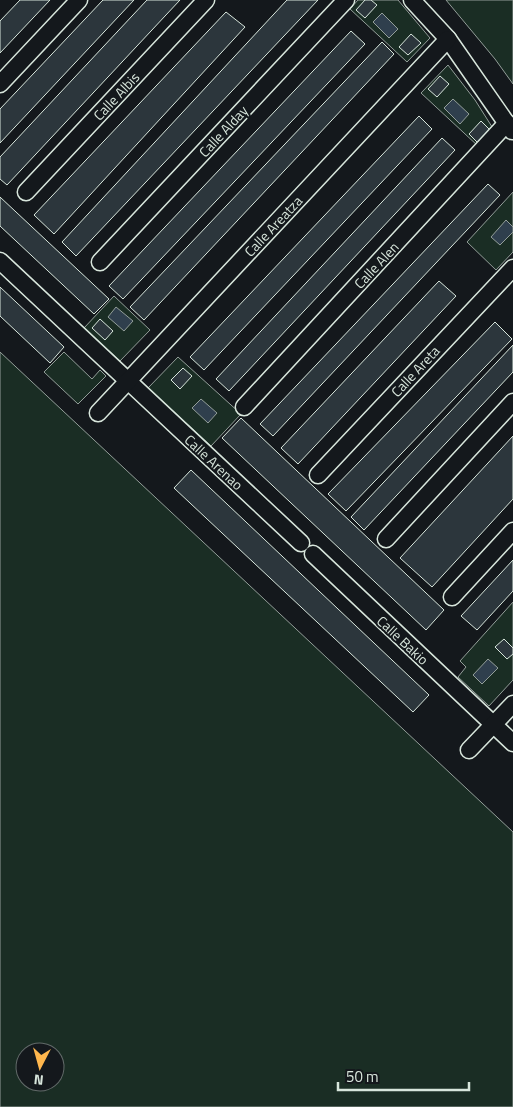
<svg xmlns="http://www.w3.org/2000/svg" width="513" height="1107" viewBox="0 0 513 1107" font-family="'Titillium Web',sans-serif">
	<rect width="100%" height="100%" fill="#14181c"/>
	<!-- green -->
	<g fill="#1a2d24" stroke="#939e99" fill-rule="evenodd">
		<path d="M358,0H398L430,38L407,62L350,9Z"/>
		<path d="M446,0H513V84L495,59Z"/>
		<path d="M448,65L475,100L494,130L478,146L421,93Z"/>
		<path d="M513,192V252L496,270L467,242Z"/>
		<path d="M114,296L150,330L120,361L84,328Z"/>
		<path d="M0,352L513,832V1107H0ZM25,1052H55V1082H25Z"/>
		<path d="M64,352L92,379L100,370L106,376L78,404L44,372Z"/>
		<path d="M178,357L241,414L211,446L148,388Z"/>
		<path d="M513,602V680L489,706L458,677L466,667L460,661Z"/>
	</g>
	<!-- water -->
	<g fill="#2f3f4d" stroke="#939e99">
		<path d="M382,13L398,29L389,38L373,22Z"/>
		<path d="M453,99L469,114L460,124L444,108Z"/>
		<path d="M506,220L513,227V232L500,245L491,237Z"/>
		<path d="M116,307L133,321L124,331L108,317Z"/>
		<path d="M201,399L217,413L208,423L192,408Z"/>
		<path d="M488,659L498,668L482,684L473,675Z"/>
	</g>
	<!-- building -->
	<g fill="#2c363c" stroke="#d8e6dc">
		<path d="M20,0H50L0,53V21Z"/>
		<path d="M103,0H134L0,143V109Z"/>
		<path d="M147,0H180L7,185L0,179V157Z"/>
		<path d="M287,0H318L76,256L62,242Z"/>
		<path d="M365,0H371L377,5L365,18L356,10Z"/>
		<path d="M226,12L245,27L54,234L34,215Z"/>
		<path d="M351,31L365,44L123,299L109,286Z"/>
		<path d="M411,34L421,43L408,55L399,47Z"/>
		<path d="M382,42L394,54L144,320L130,307Z"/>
		<path d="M440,76L449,84L437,97L428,89Z"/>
		<path d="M419,116L432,129L204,370L190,357Z"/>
		<path d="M481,121L490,130L478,143L469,134Z"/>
		<path d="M442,138L455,150L229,391L216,379Z"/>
		<path d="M488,184L500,195L273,436L260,424Z"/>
		<path d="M0,197L109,299L94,314L0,226Z"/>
		<path d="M439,281L456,296L298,464L281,448Z"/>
		<path d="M0,287L64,347L50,363L0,316Z"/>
		<path d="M100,319L113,331L105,340L92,328Z"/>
		<path d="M495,322L512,339L346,511L328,494Z"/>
		<path d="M513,345V372L364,530L351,517Z"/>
		<path d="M183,368L192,376L180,389L171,380Z"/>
		<path d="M241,418L444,610L426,630L222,438Z"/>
		<path d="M513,436V499L432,587L400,558Z"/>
		<path d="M191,470L429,695L413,712L174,488Z"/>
		<path d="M513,560V591L477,630L461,616Z"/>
		<path d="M504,639L513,648V654L507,659L495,647Z"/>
	</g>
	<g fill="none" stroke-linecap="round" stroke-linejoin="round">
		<defs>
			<g id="street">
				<path d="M412,0L448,39L512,131"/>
				<path d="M0,84L79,0"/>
				<path d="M26,192L206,0"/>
				<path d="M0,261L301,543"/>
				<path d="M100,262L346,0"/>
				<path d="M244,407L507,123"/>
				<path d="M98,413L448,39"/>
				<path d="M318,475L513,268"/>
				<path d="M386,539L513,402"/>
				<path d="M313,554L513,743"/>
				<path d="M452,597L513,531"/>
				<path d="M469,750L513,704"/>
			</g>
		</defs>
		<!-- street casing -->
		<use href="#street" stroke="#d8e6dc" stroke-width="19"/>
		<!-- street -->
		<use href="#street" stroke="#14181c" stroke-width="16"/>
	</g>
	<g text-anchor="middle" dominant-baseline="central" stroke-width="4" stroke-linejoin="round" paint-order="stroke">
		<!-- street labels -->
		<g font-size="14" fill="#d8e6dc" stroke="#14181c">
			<text transform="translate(116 96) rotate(-47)">Calle Albis</text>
			<text transform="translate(223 131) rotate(-47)">Calle Alday</text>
			<text transform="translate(273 226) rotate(-47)">Calle Areatza</text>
			<text transform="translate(376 265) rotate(-47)">Calle Alen</text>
			<text transform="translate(415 371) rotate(-47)">Calle Areta</text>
			<text transform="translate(214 462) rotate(43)">Calle Arenao</text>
			<text transform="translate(403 640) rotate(43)">Calle Bakio</text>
		</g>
	</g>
	<!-- north arrow -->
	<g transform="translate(40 1067) rotate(186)"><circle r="24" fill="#14181c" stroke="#626a69"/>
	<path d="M0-4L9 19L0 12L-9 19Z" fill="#ffb74d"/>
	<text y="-8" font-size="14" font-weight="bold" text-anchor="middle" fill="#d8e6dc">N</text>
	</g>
	<!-- scale -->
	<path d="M338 1082v8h131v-8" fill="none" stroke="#d8e6dc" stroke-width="2.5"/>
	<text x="346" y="1082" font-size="15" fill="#d8e6dc" stroke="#14181c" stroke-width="4" paint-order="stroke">50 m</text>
</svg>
